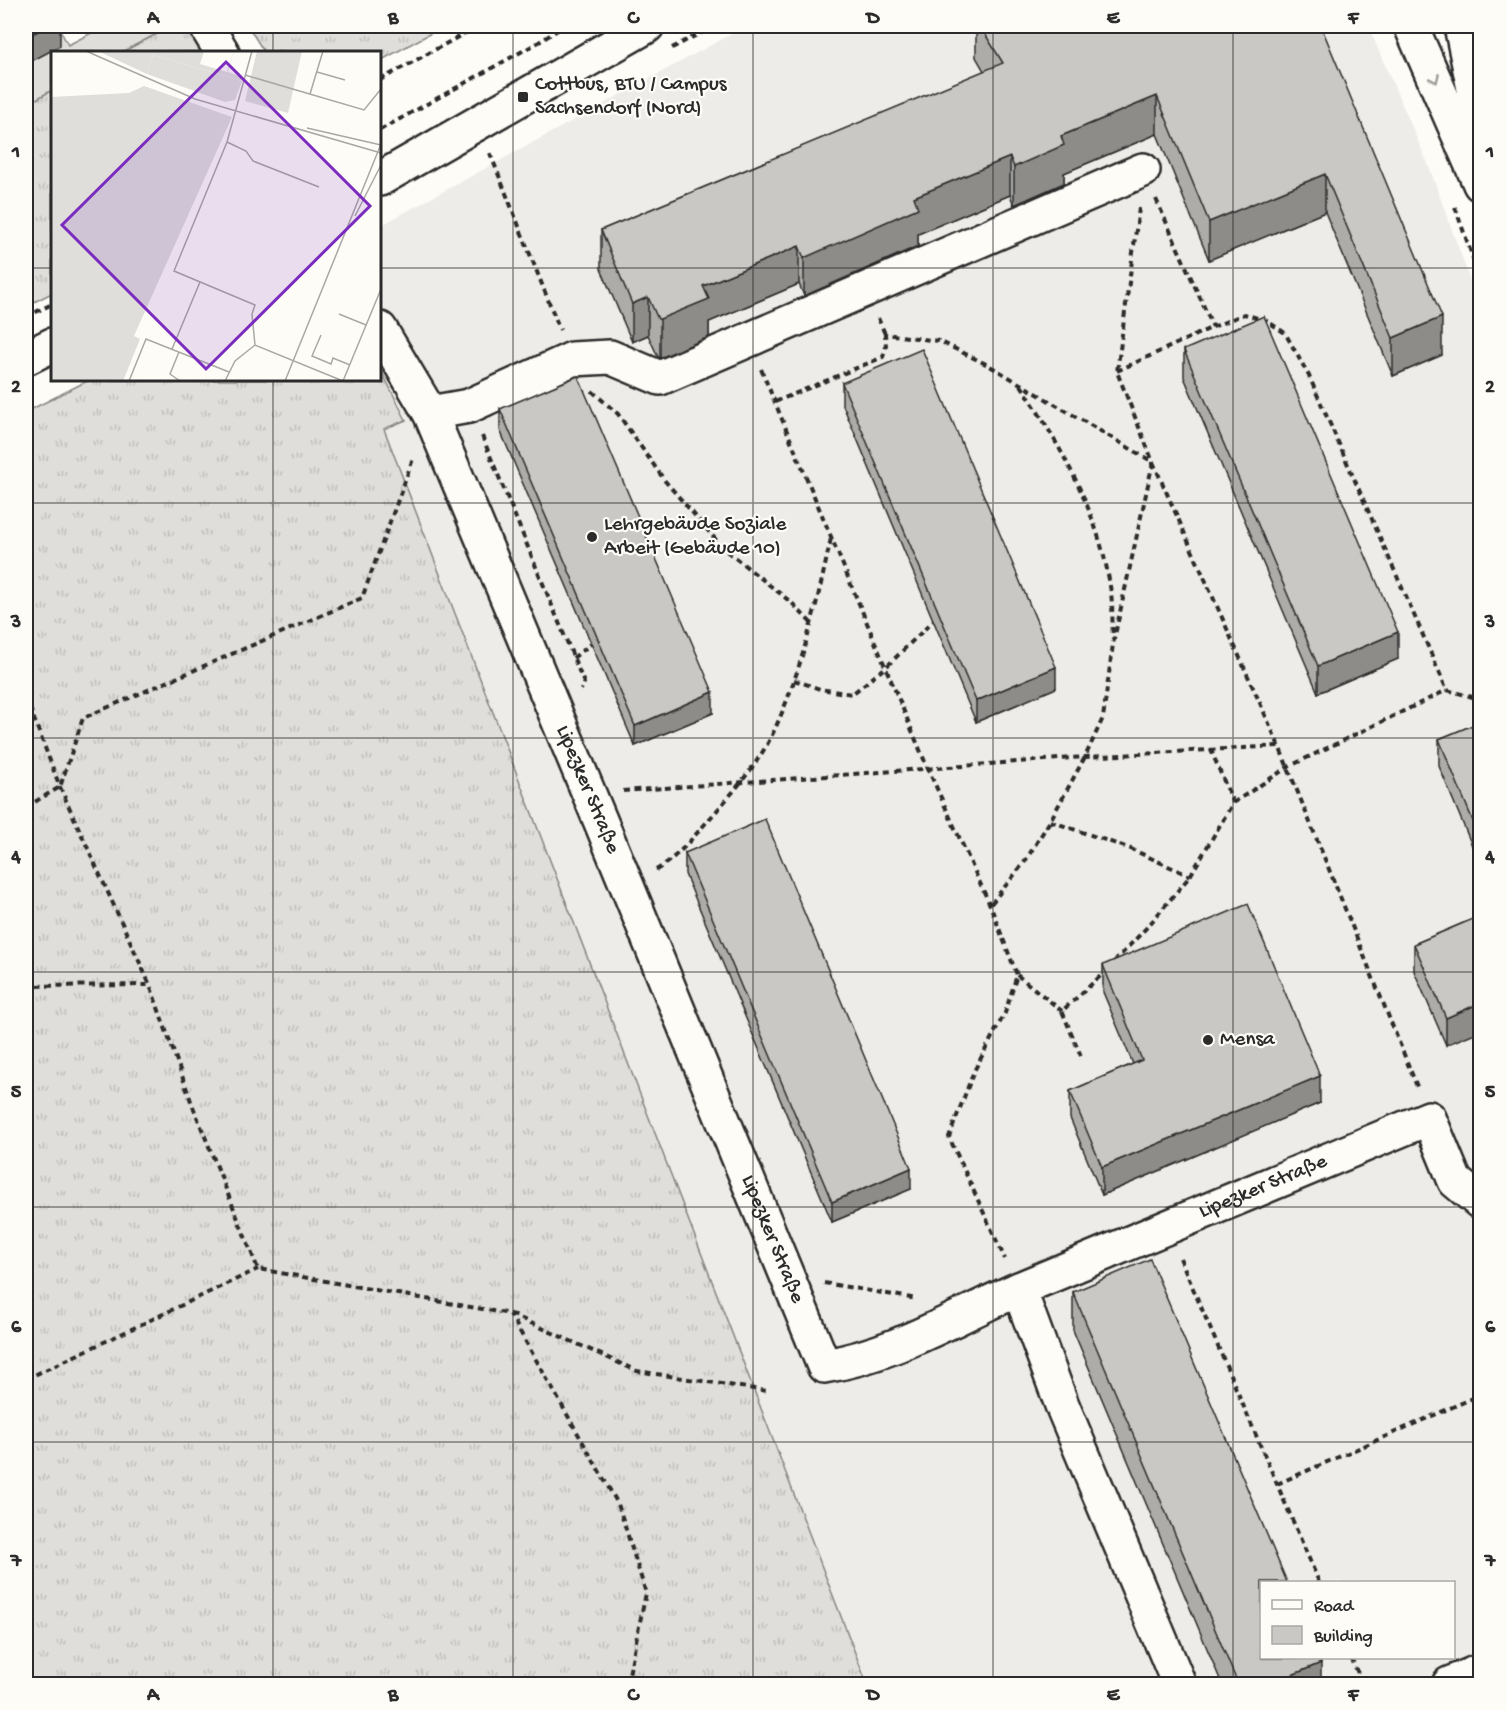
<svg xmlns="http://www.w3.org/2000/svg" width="1506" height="1710" viewBox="0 0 1506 1710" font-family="'Gochi Hand',sans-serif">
	<defs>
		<pattern id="grass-tufts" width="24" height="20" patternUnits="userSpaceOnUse" patternTransform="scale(1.5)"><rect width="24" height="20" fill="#dfdeda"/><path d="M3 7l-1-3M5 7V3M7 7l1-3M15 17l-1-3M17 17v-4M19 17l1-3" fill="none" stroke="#c0bfbb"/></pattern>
	</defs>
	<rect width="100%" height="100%" fill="#fdfcf7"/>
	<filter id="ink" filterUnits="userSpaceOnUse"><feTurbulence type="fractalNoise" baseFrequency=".0167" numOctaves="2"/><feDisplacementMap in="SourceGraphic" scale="12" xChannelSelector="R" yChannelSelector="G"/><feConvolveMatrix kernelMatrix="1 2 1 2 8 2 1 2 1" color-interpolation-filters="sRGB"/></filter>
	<g filter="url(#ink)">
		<!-- built -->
		<path fill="#edece8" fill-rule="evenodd" d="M746,26H1368L1428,164L1480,307V1684H867L383,429L406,419L380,368V226ZM1262,1582H1454V1658H1262Z"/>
		<!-- grass -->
		<g fill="url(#grass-tufts)" stroke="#858482" stroke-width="1.5">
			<path d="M172,26H189L202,52H122Z"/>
			<path d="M248,26H444L380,61V52H264Z"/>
			<path d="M52,90V293L26,306V105Z"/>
			<path d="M380,368L406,420L384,429L867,1684H26V412L89,380H380Z"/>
		</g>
		<!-- pitch -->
		<path fill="#dfdeda" stroke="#858482" stroke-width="1.5" d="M58,26L68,45L105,26H172L122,52H52V90L26,105V64Z"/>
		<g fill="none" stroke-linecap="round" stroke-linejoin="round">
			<defs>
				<g id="minor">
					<path d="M206,26L222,52"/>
					<path id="s1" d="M380,329L430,413L600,820L824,1366C894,1355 955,1317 1019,1289L1429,1118L1455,1181L1480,1202"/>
					<path d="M430,413L469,406L572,359L610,357L660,378L1143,170"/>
					<path d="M1019,1289L1062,1405L1179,1684"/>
					<path d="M1449,1684L1480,1671"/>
				</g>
				<g id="major">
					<path d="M1411,26L1480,184"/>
					<path d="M1461,26L1480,118"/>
					<path d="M380,179L647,26"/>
					<path d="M26,358L52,345"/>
				</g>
			</defs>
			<!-- minor casing -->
			<use href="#minor" stroke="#2b2b2b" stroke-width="38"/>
			<!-- major casing -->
			<use href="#major" stroke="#2b2b2b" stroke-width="38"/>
			<!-- path -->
			<g stroke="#2b2b2b" stroke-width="4" stroke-dasharray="6 4.5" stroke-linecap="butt">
				<path d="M672,48L714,26"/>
				<path d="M380,80L478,26"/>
				<path d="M380,130L539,42L564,26"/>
				<path d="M490,153L560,330"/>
				<path d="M1156,199L1213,327"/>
				<path d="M1455,207L1480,278"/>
				<path d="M1139,208L1117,372L1153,462L1279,746L1418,1089"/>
				<path d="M26,317L52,304"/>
				<path d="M878,318L885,334"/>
				<path d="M761,369L928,769L990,905L1017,975L1005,1013L974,1071L949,1137L1005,1259"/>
				<path d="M1117,371L1213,327L1244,314L1267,321L1285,333L1309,376L1447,690L1480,699"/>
				<path d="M1021,385C1062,449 1101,516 1111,593C1113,608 1112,624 1113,639"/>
				<path d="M592,391L618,414L665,481L724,549L792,603L812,624"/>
				<path d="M775,402L883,357L886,346L885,334L939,341L990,366L1153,462L1113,644L1103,718L1085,757L1050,821L1024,863L990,905"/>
				<path d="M482,436L584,683L581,690"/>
				<path d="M573,658L591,644"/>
				<path d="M794,680L820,689L852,694L886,667L934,620"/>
				<path d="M26,698L60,787L150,985L192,1104L258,1269L510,1314L618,1504L646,1593L627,1684"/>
				<path d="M623,791L1085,757L1279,746"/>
				<path d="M1233,803L1288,767L1447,690"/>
				<path d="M26,807L60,787L83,718L362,598L413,459"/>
				<path d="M1050,821L1131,849L1190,876"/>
				<path d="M656,870C678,857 695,835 712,816C735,790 759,763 774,731C802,670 817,604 831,538"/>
				<path d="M1114,962L1149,925L1190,876L1233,803L1211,750"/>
				<path d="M1017,975L1062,1011"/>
				<path d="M26,986L150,985"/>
				<path d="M1081,1056L1062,1011L1105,972"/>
				<path d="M1476,1233L1480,1243"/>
				<path d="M1180,1258L1319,1582"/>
				<path d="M824,1283L917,1299"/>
				<path d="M511,1314L637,1371L767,1391"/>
				<path d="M26,1379L258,1269"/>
				<path d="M1277,1484L1480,1395"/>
				<path d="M1351,1658L1363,1684"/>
			</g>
			<!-- minor -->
			<use href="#minor" stroke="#fdfcf7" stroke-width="33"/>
			<!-- major -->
			<use href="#major" stroke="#fdfcf7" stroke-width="33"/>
		</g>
		<!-- wall -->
		<g fill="#adaca9" stroke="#2b2b2b" stroke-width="1.5">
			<path d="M976,26H1080L1082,28L1321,26L1442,355L1393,376L1325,212L1209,260L1157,134L1064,173V183L1014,205L1010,195L918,234V246L804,296L799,284L709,322V337L660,358L658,357L648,335L632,342L601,269V230L984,71L976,57Z"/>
			<path d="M1184,350L1398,659L1318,693L1184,377Z"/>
			<path d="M842,383L1056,688L976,722L842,403Z"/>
			<path d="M500,409L713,713L635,746L500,430Z"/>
			<path d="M1480,722V865L1439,766V739Z"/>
			<path d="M685,853L911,1189L832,1222L685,874Z"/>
			<path d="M1480,916L1446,1045L1414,971V944Z"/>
			<path d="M1103,965L1320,1103L1102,1195L1070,1118V1091L1133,1064L1103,992Z"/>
			<path d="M1073,1292L1321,1684H1222L1073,1330Z"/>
		</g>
		<!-- shaded-wall -->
		<g fill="#8d8c89" stroke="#2b2b2b" stroke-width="1.5">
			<path d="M48,26H60V46L26,64V37Z"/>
			<path d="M1157,96V134L1064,173V183L1014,205V167L1061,136Z"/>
			<path d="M1010,157V195L918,234V246L804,296V258L914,197Z"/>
			<path d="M1325,174V212L1209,260V222Z"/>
			<path d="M799,246V284L709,322V337L660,358V319L703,286Z"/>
			<path d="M648,297V335L632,342V304Z"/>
			<path d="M1442,317V355L1393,376V338Z"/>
			<path d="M1398,632V659L1318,693V666Z"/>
			<path d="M1056,667V688L976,722V701Z"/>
			<path d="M713,692V713L635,746V726Z"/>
			<path d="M1480,1003V1031L1446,1045V1018Z"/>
			<path d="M1320,1076V1103L1102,1195V1167Z"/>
			<path d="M911,1168V1189L832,1222V1202Z"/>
			<path d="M1321,1663V1684H1270Z"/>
		</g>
		<!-- building -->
		<g fill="#c9c8c4" stroke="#2b2b2b" stroke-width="1.5">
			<path d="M26,26H48L26,37Z"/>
			<path d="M980,26H1080L1082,28L1088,26H1321L1442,317L1393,338L1325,174L1209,222L1157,96L1061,136L1064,145L1014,167L1010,157L914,197L918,208L804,258L799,246L703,286L709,299L660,319H658L648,297L632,304L601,230L1003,63Z"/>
			<path d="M1264,316L1398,632L1318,666L1184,350Z"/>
			<path d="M922,349L1056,667L976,701L842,383Z"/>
			<path d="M578,376L713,692L635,726L500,409Z"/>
			<path d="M1480,722V838L1439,739Z"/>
			<path d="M765,819L911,1168L832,1202L685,853Z"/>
			<path d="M1248,904L1320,1076L1102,1167L1070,1091L1142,1060L1103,965Z"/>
			<path d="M1480,916V1003L1446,1018L1414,944Z"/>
			<path d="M1150,1259L1287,1582H1262V1658H1319L1321,1663L1270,1684H1238L1073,1292Z"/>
		</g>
		<!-- one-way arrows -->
		<defs><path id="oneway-chevron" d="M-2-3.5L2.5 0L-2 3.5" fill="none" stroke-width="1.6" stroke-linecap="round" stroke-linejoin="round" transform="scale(1.5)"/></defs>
		<use stroke="#9e9e9b" href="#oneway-chevron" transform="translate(1435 79) rotate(66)"/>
	</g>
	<!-- grid -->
	<path fill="none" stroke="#2b2b2b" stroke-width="1.5" stroke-opacity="0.55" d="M273,26V52M513,26V1684M753,26V1684M993,26V1684M1233,26V1684M26,268H52M380,268H1480M273,380V1684M26,503H1480M26,738H1480M26,972H1480M26,1207H1480M26,1442H1480"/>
	<!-- markers -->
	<g fill="#2b2b2b" stroke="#fdfcf7" stroke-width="2">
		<rect x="517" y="91" width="12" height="12" rx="3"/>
		<circle cx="592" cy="537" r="6"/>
		<circle cx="1208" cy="1040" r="6"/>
	</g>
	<g text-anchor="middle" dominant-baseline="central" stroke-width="4.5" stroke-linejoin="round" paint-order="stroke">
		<!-- poi labels -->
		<g font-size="21" fill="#2b2b2b" stroke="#fdfcf7" text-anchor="start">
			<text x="535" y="85">Cottbus, BTU / Campus<tspan x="535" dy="24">Sachsendorf (Nord)</tspan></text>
			<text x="604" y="525">Lehrgebäude Soziale<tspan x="604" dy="24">Arbeit (Gebäude 10)</tspan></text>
			<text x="1220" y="1040">Mensa</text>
		</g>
		<!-- street labels -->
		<g font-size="21" fill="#2b2b2b" stroke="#fdfcf7">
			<text stroke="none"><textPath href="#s1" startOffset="506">Lipezker Straße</textPath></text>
			<text stroke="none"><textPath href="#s1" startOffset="1604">Lipezker Straße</textPath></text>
			<text stroke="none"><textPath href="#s1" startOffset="992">Lipezker Straße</textPath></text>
		</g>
	</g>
	<!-- overview -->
	<g transform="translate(51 51)">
		<rect width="330" height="330" fill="#fdfcf7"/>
		<path d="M206,0H251L237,62L194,50ZM102,4L191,30L184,49L174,51L96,23ZM93,35L181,66L83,285L89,288L72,330H0V46L78,42Z" fill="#dfdeda"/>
		<path d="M47,0H103L96,23Z" fill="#dfdeda"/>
		<path d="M103,0H153L149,13L176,21L183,0L177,21L191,26V30L102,4Z" fill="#dfdeda"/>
		<path fill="none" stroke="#a9a8a5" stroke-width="1.5" d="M35,0L144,48L330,102M201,0L176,91L123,220L204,254L201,263L204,294M266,21L294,29M194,24L313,59L330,38M259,43L272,0M256,77L330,94M176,91L195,100L202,110L268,136M304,165L330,114M288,263L315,274M270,284L261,305L280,313L282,307L299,314M121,298L149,231M128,301L119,323L129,330M78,330L95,288L178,321M174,330L184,310L204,294L292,330M234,330L330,93M292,330L330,238"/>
		<path fill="#7b2cbf" fill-opacity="0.15" stroke="#7b2cbf" stroke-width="3" d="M175,11L319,155L155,318L11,174Z"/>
		<rect width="330" height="330" fill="none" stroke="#2b2b2b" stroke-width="3"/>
	</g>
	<!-- margin -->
	<rect width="1506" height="1710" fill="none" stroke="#fdfcf7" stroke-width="66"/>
	<!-- legend -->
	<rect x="1260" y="1581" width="195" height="78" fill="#fdfcf7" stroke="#a9a8a5" stroke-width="1.5"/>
	<rect x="1272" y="1600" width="30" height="9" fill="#fdfcf7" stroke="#a9a8a5" stroke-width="1.5"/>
	<text x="1314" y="1611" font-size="18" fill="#2b2b2b">Road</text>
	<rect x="1272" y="1626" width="30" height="18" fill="#c9c8c4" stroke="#a9a8a5" stroke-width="1.5"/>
	<text x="1314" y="1641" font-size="18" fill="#2b2b2b">Building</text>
	<rect x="33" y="33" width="1440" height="1644" fill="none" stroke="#2b2b2b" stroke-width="2"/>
	<g font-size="20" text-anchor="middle" font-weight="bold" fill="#2b2b2b">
		<text x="153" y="23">A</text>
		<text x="393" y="23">B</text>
		<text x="633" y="23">C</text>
		<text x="873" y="23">D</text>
		<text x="1113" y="23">E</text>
		<text x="1353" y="23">F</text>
		<text x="16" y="157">1</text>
		<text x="1490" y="157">1</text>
		<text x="16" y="392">2</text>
		<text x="1490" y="392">2</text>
		<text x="16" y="627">3</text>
		<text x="1490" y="627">3</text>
		<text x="16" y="862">4</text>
		<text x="1490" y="862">4</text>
		<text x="16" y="1097">5</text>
		<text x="1490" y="1097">5</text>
		<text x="16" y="1332">6</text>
		<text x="1490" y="1332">6</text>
		<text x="16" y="1566">7</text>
		<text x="1490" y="1566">7</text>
		<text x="153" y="1700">A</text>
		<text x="393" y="1700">B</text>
		<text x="633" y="1700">C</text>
		<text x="873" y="1700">D</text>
		<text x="1113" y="1700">E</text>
		<text x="1353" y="1700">F</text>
	</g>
</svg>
